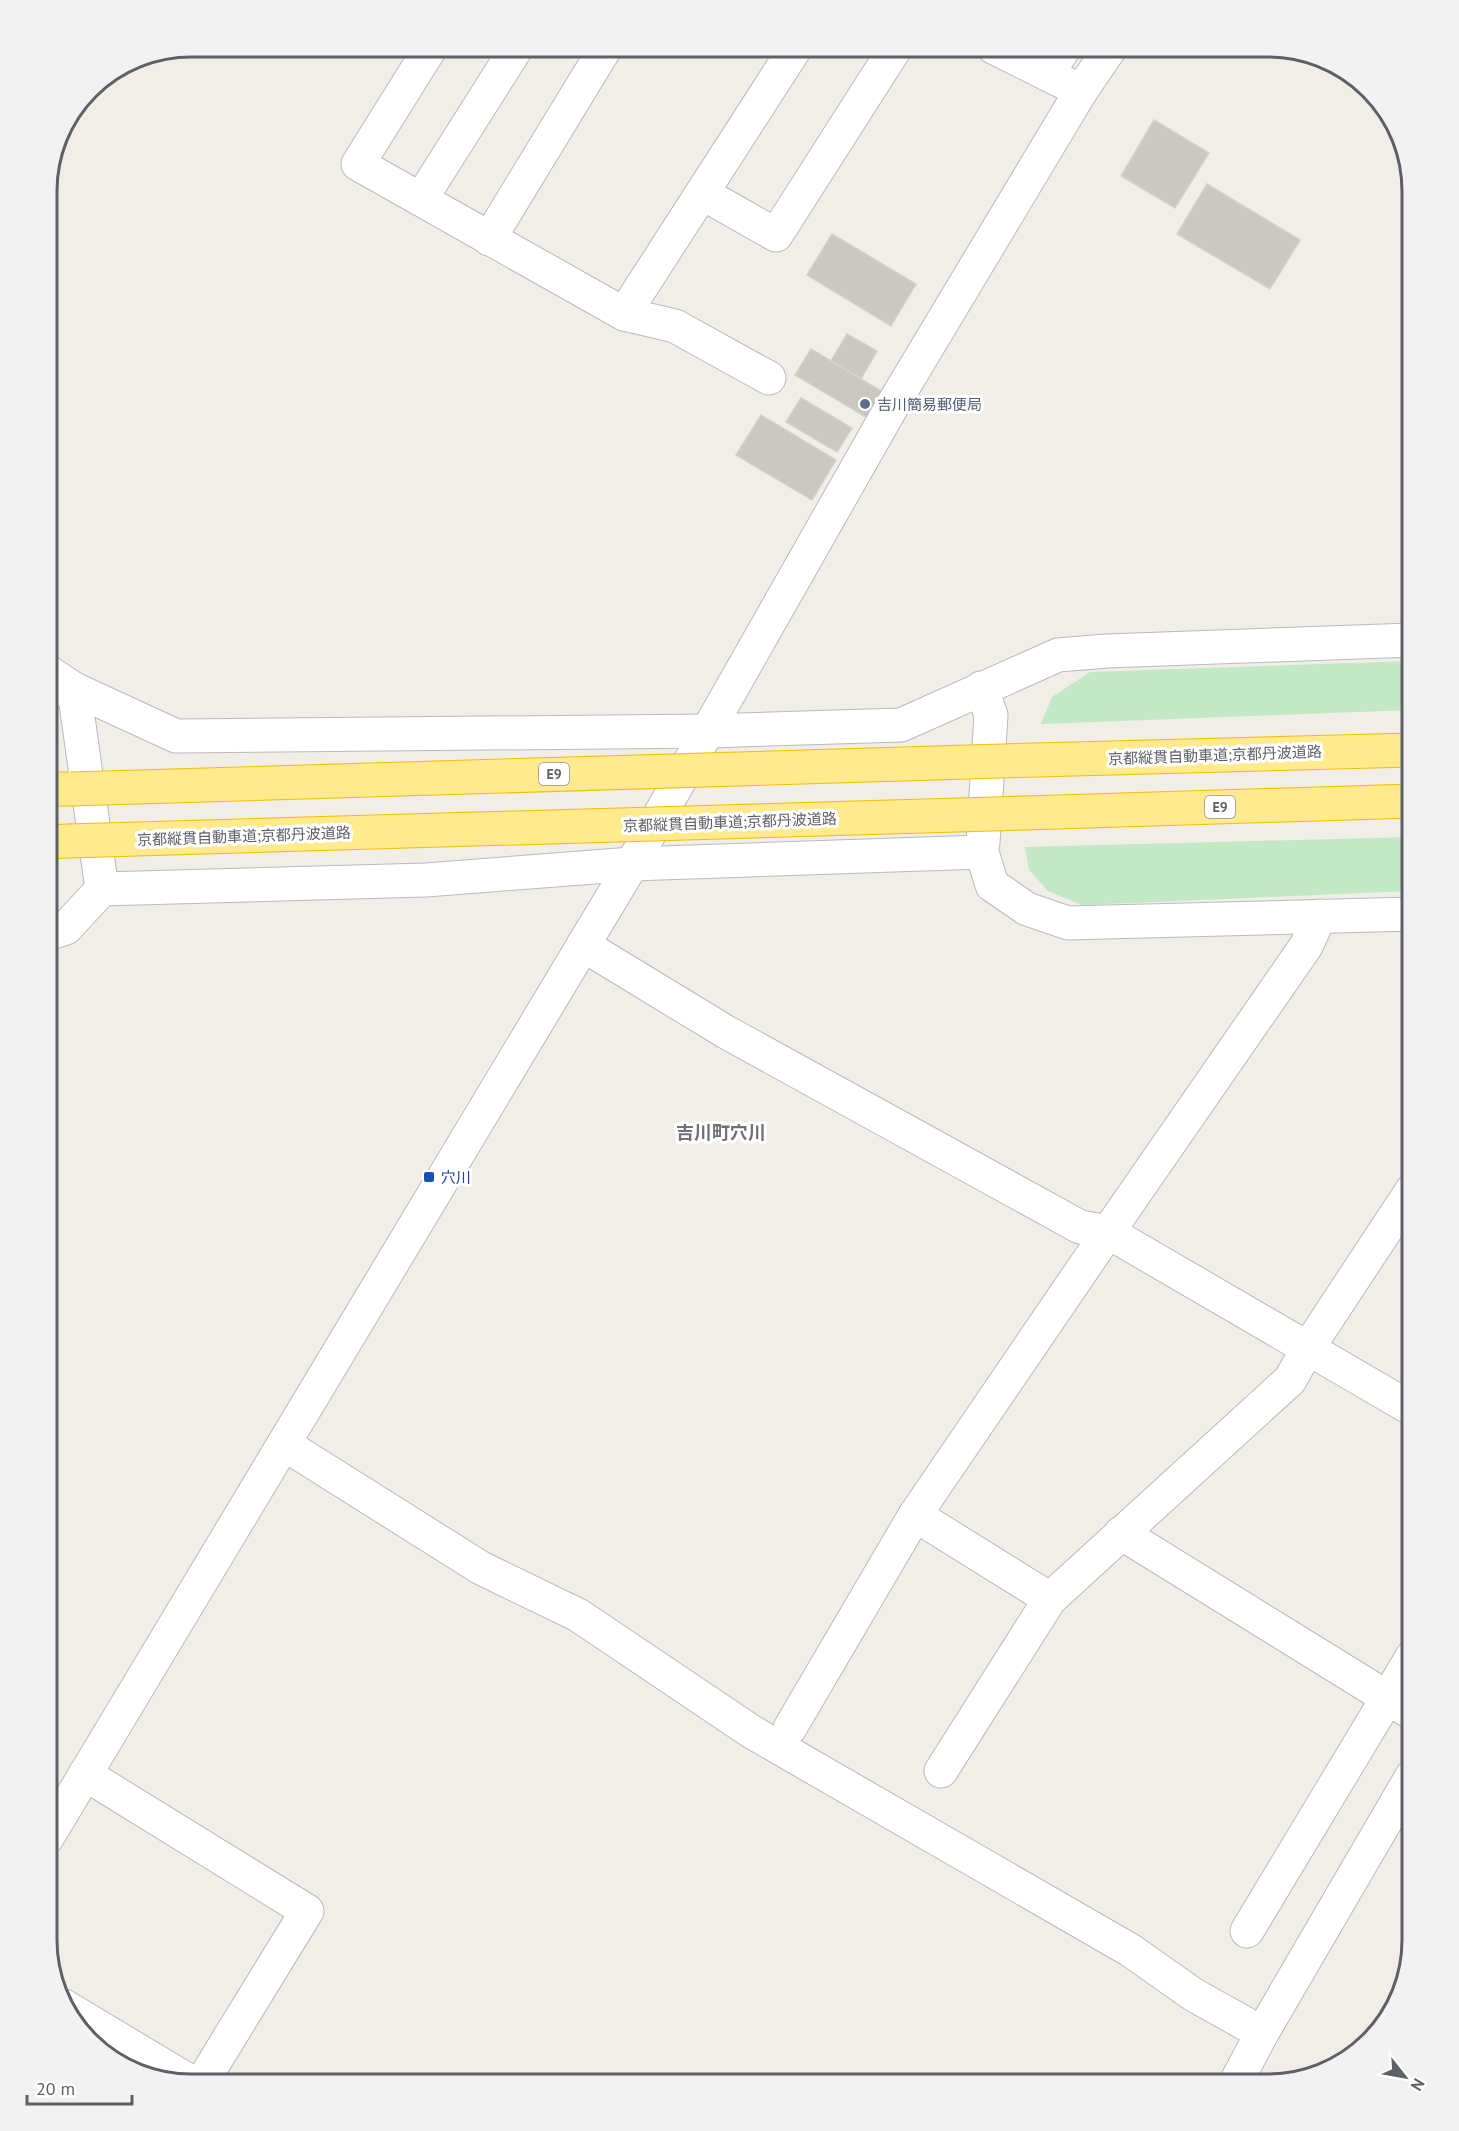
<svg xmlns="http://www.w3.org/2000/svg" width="1459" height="2131" viewBox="0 0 1459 2131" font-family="'PT Sans','Noto Sans JP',sans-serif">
	<rect width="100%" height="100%" fill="#f0eee6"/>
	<!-- green -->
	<g fill="#c2e8c5">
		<path d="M1412,661V710L1041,724L1052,697L1090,672Z"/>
		<path d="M1412,837V891L1082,905L1048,891L1029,870L1025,847Z"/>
	</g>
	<!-- building -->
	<g fill="#cbc8c3" stroke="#d5d1c4" stroke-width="1.5">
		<path d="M1154,120L1209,153L1175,208L1121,176Z"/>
		<path d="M1207,184L1300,240L1270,289L1177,234Z"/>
		<path d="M832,234L916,284L891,326L807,275Z"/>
		<path d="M847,334L877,351L861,379L831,361Z"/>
		<path d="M811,349L886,394L871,420L795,375Z"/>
		<path d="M801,398L852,428L837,452L786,422Z"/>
		<path d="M761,415L836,460L812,500L736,455Z"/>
	</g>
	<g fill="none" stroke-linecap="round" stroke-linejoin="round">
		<defs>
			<g id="street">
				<path d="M431,47L358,164L624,314L675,326L769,378"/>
				<path d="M993,47L1081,91"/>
				<path d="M1047,74L1065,47"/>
				<path d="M702,193L776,235L896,47"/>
				<path d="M421,199L517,47"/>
				<path d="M489,239L606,47"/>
				<path d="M624,314L796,47"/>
				<path d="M47,671L74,689L176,736L708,731L901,725L1058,655L1107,651L1412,640"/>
				<path d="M981,688L991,715L983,843"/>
				<path d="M58,689H74L102,889"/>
				<path d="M47,934L66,928L102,889L426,880L632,864L982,852L992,885L1027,909L1068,923L1412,914"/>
				<path d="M583,945L726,1032L1080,1227L1108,1232L1412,1409"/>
				<path d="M284,1444L481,1568L578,1615L752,1732L1130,1950L1194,1995L1262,2033"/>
				<path d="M915,1515L1050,1599"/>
				<path d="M1121,1533L1412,1713"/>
				<path d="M790,1728L915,1515L1108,1232L1306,946L1320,916"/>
				<path d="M941,1771L1050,1599L1290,1380L1308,1348L1412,1190"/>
				<path d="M85,1774L307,1911L201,2084"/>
				<path d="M47,1838L632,864L895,401L1081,91L1111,47"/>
				<path d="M1247,1931L1412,1657"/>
				<path d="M64,2006L194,2084"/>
				<path d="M1235,2084L1262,2033L1412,1776"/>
			</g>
			<g id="highway">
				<path d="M1036,760L1412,750"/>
				<path d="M47,789H71"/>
				<path d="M1027,813L1412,801"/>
				<path d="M47,842L69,841"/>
			</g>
		</defs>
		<!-- street casing -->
		<use href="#street" stroke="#b8babf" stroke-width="35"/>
		<!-- highway casing -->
		<use href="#highway" stroke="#f5bd00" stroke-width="35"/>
		<!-- street -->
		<use href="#street" stroke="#fff" stroke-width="33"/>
		<!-- highway -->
		<use href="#highway" stroke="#ffeb8e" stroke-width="33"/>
		<defs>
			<g id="highway-bridge">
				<path d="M71,789L1036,760"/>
				<path d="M69,841L1027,813"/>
			</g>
		</defs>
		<!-- highway-bridge casing -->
		<use href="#highway-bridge" stroke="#f5bd00" stroke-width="35" stroke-linecap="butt"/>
		<!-- highway-bridge -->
		<use href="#highway-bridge" stroke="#ffeb8e" stroke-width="33"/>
	</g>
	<!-- markers -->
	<circle fill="#5c6f8a" stroke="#fff" stroke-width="2" cx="865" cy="404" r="6"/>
	<rect fill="#1a4fb4" stroke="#fff" stroke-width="2" x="423" y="1171" width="12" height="12" rx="3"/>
	<g text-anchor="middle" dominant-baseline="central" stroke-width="6" stroke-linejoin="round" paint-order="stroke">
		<!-- shield labels -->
		<g fill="#fff" stroke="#8e9094" stroke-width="1.5">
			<rect x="539" y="763" width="30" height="22" rx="4.5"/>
			<rect x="1205" y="796" width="30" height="22" rx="4.5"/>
		</g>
		<g font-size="14" font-weight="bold" fill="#5d6066">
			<text x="554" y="774">E9</text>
			<text x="1220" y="807">E9</text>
		</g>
		<!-- service labels -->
		<g font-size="15" fill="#4e5e75" stroke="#fff" text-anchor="start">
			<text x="877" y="404">吉川簡易郵便局</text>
		</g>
		<!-- street labels -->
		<g font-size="15" fill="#5d6066" stroke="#fff">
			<text transform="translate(1215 755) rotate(-2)">京都縦貫自動車道;京都丹波道路</text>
			<text transform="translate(730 822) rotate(-2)">京都縦貫自動車道;京都丹波道路</text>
			<text transform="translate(244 836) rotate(-2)">京都縦貫自動車道;京都丹波道路</text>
		</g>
		<!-- transit labels -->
		<g font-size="15" fill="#164399" stroke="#fff" text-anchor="start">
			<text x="441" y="1177">穴川</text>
		</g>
		<!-- quarter labels -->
		<g font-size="18" font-weight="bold" fill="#6e7278" stroke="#fff">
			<text x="721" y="1132">吉川町穴川</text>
		</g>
	</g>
	<!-- crop -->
	<path d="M0 0H1459V2131H0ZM191 57H1268A134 134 0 0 1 1402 191V1940A134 134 0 0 1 1268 2074H191A134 134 0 0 1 57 1940V191A134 134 0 0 1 191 57Z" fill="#f2f2f3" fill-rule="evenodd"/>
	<path fill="none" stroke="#5d6066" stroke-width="3" d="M191 57H1268A134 134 0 0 1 1402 191V1940A134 134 0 0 1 1268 2074H191A134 134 0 0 1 57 1940V191A134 134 0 0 1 191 57Z"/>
	<!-- north arrow -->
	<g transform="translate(1405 2077) rotate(121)" stroke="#ffffff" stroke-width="4.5" paint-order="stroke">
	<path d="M0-4.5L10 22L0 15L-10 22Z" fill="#5d6066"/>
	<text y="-9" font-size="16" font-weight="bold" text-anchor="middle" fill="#5d6066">N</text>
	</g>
	<!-- scale -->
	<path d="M27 2095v9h105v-9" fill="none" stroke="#5d6066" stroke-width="3"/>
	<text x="36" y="2095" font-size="18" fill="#5d6066" stroke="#ffffff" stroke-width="4.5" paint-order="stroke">20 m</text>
</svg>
